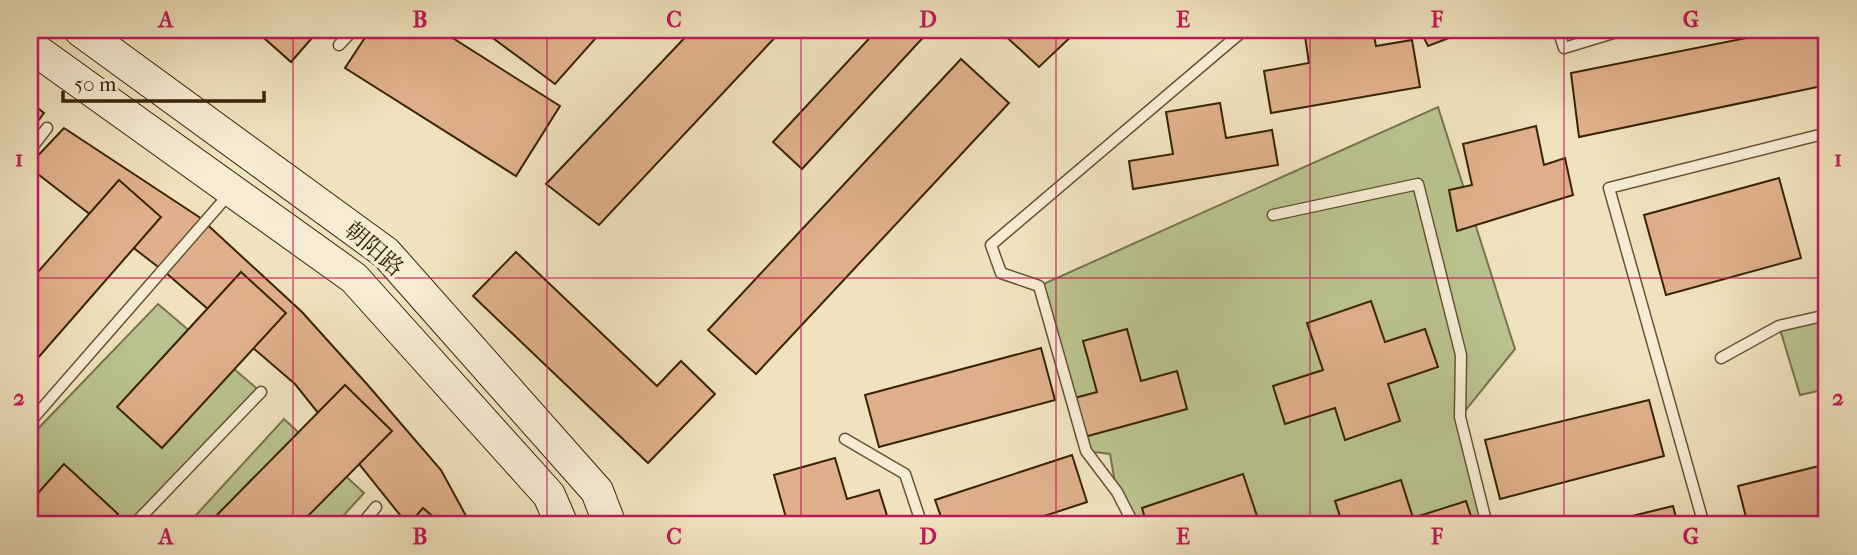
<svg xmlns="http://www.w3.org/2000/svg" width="1857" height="555" viewBox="0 0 1857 555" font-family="'IM FELL French Canon','Noto Serif SC',serif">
	<rect width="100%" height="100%" fill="#efe2bc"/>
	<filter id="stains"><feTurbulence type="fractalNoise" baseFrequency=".00286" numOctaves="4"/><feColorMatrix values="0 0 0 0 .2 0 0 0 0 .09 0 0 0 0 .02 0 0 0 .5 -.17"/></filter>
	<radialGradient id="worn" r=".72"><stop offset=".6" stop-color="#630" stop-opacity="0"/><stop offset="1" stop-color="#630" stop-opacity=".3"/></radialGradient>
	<!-- green -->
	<g fill="#bac38f" stroke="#79744a" stroke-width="2">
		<path d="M1438,107L1515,349L1460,417L1487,525H1132L1118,500L1110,454L1086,451L1039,286Z"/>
		<path d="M158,304L261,392L133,525H30V437Z"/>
		<path d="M1827,315V389L1800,395L1779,326Z"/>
		<path d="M284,419L364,493L335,525H187Z"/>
	</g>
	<!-- building -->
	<g fill="#dfb08b" stroke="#382405" stroke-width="2">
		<path d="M255,30H319L291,62Z"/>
		<path d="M370,30H440L560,106L516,176L345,68Z"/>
		<path d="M482,30H603L555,84Z"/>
		<path d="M692,30H782L599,225L546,184Z"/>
		<path d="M877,30H930L802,169L773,142Z"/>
		<path d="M999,30H1078L1039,67Z"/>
		<path d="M1304,30H1373L1376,46L1412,40L1420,87L1271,113L1264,71L1309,63Z"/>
		<path d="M1420,30H1470L1428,46Z"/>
		<path d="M1786,30H1819L1827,67V85L1579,137L1571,73Z"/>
		<path d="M961,59L1009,103L756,374L708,330Z"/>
		<path d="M30,102L44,113L30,132Z"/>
		<path d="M1220,103L1226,138L1272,130L1278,165L1133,189L1129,161L1173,154L1166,112Z"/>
		<path d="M1536,126L1544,165L1565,158L1573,195L1457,231L1449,190L1472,185L1463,144Z"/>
		<path d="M64,128L199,217L302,312L366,383L441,470L471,525H408L295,384L166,273L30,168V164Z"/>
		<path d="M1779,178L1801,258L1666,295L1644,215Z"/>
		<path d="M119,180L161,217L30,367V281Z"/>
		<path d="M516,252L657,386L681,361L715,394L648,463L473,296Z"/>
		<path d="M241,272L286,313L162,448L117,407Z"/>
		<path d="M1371,301L1385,342L1425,329L1438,367L1388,384L1400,421L1345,440L1335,408L1285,424L1273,386L1323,370L1307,323Z"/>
		<path d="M1127,329L1141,381L1177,371L1187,409L1077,439L1067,400L1097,392L1083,341Z"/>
		<path d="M1041,348L1055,400L879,447L865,395Z"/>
		<path d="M345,385L392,431L299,525H207Z"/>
		<path d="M1649,400L1664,456L1500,499L1485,440Z"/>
		<path d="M1072,455L1087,502L1017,525H944L935,500Z"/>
		<path d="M835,458L847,499L879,490L890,525H788L774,475Z"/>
		<path d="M64,464L118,514L108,525H30V502Z"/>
		<path d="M1827,464V525H1748L1738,486Z"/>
		<path d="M1243,474L1258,519L1239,525H1147L1142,508Z"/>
		<path d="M1401,480L1413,518L1466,501L1474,525H1343L1335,501Z"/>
		<path d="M1673,506L1678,525H1595Z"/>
		<path d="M423,508L443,525H408Z"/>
	</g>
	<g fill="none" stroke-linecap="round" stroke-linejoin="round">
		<defs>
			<g id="service">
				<path d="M1558,30L1564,48L1623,30"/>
				<path d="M339,45L353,30"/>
				<path d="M30,150L47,128"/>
				<path d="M1273,215L1418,184L1461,355L1460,417L1487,525"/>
				<path d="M1721,358L1779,326L1827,315"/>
				<path d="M30,422L230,193"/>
				<path d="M845,439L905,474L922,525"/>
				<path d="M143,515L261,392"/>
				<path d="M133,525L143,515L153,525"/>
				<path d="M361,525L376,507"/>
				<path d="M1134,525L1117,492L1086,451L1039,286L1001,273L991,245L1244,30"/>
				<path d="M1704,525L1609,188L1827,133"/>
			</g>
			<g id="secondary">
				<path d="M80,30L386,253L597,491L610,525"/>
				<path d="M30,46L354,278L549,495L562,525"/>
			</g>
		</defs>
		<!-- service casing -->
		<use href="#service" stroke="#665433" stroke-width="13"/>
		<!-- secondary casing -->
		<use href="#secondary" stroke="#382405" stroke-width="34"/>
		<!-- service -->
		<use href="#service" stroke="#f5ecd3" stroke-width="10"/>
		<!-- secondary -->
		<use href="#secondary" stroke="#f5ecd3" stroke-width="32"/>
	</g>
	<!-- grid -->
	<path fill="none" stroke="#c2185b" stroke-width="2" stroke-opacity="0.55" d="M293,30V525M547,30V525M801,30V525M1056,30V525M1310,30V525M1564,30V525M30,278H1827"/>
	<g text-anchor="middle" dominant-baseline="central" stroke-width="7" stroke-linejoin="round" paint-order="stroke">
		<!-- street labels -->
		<g font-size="23" fill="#382405" stroke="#f5ecd3">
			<text transform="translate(374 249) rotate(41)">朝阳路</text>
		</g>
	</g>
	<!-- margin -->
	<rect width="1857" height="555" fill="none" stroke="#efe2bc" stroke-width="77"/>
	<!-- scale -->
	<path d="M63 91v10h201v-10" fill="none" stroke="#382405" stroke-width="3.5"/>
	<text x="74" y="91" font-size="21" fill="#382405" stroke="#f5ecd3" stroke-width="5" paint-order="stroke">50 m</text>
	<rect x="38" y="38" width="1780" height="478" fill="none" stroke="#c2185b" stroke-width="2.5"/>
	<g font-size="23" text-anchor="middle" font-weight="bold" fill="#c2185b">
		<text x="166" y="27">A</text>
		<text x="420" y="27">B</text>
		<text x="674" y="27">C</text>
		<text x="928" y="27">D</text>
		<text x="1183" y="27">E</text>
		<text x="1437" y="27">F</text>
		<text x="1691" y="27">G</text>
		<text x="19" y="166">1</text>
		<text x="1838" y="166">1</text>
		<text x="19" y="405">2</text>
		<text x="1838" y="405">2</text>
		<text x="166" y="544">A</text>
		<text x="420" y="544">B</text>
		<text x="674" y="544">C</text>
		<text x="928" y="544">D</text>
		<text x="1183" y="544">E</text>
		<text x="1437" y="544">F</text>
		<text x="1691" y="544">G</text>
	</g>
	<rect width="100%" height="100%" filter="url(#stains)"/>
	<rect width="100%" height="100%" fill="url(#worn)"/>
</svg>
